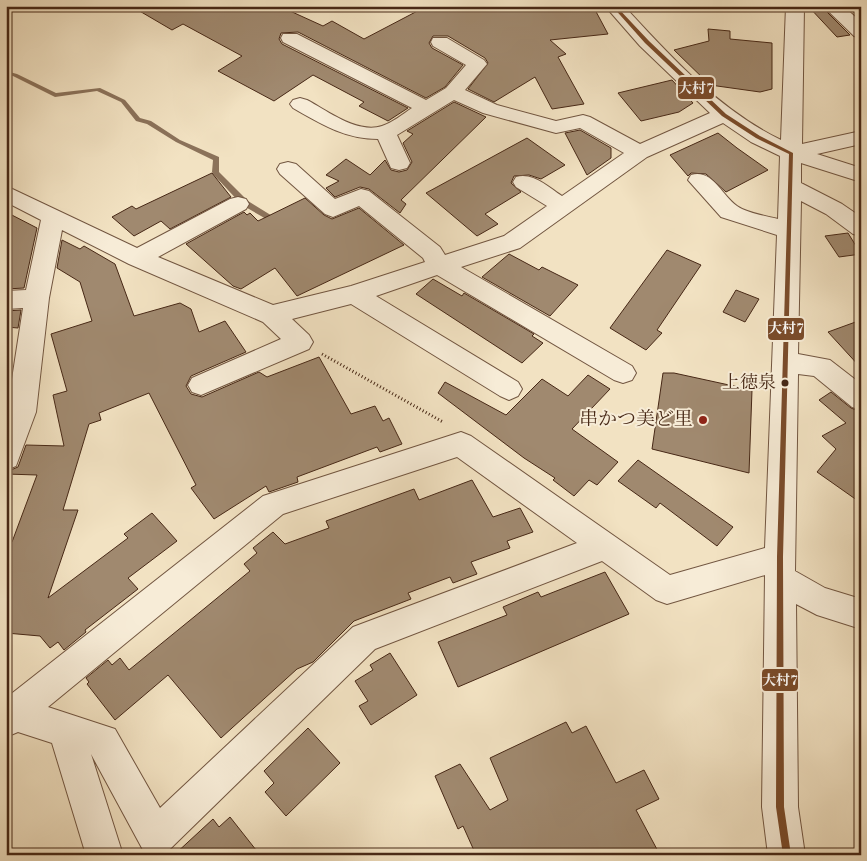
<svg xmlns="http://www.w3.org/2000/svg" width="867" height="861" viewBox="0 0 867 861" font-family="'Old Standard TT','Noto Serif JP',serif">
	<rect width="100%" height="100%" fill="#f2e2c2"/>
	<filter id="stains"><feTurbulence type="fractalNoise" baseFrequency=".004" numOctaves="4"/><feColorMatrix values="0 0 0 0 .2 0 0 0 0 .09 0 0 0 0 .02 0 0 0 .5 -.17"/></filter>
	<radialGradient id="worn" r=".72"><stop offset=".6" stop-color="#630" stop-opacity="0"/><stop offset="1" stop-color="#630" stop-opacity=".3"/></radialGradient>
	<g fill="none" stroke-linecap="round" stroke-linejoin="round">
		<!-- stream -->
		<path fill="#8b725a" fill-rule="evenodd" d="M6,71L17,74L56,93L100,88L125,100L140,118L151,121L180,140L219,157V172L248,201L282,222L281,224H275L242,205L213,174L212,172L213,160L176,142L147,124L136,121L121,102L97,91L55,97L13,76L6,75Z"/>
	</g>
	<!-- building -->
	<g fill="#a0896f" stroke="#472816">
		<path d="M131,6H279L323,26L332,21L364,39L427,6H593L608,34L550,40L566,54L558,57L584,104L552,109L535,77L494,102L468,89L488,63L485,58L448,36H433L429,43L432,48L463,65L445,87L426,98L298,32L281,33L279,39L282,44L408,108L388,121L359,106L364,102L313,75L274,101L218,71L242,56L183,24L172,30Z"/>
		<path d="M808,6H821L850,35L837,37Z"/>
		<path d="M708,29L730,31V39L772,43V89L760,92L710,85L674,50L709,41Z"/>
		<path d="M672,80L693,103L679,112L641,121L618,93Z"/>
		<path d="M454,102L486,117L401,200L406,204L400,213L369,189L360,187L335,197L326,188L339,181L326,175L346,159L370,175L385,160L391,170L399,172L407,170L412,162L403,143L413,134L407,131Z"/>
		<path d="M580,130L611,148V158L587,175L565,133Z"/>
		<path d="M718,133L737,148L768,170L726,192L706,174L691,173L688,176L670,155Z"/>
		<path d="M527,138L565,165L541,179L529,175L514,176L511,183L521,192L485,214L498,224L477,236L426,193Z"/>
		<path d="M212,173L231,197L170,229L161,221L134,236L112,217L132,206L136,209Z"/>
		<path d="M305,198L324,215L332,219L359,208L404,245L297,296L275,268L241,289L233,286L186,244L244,212L247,215L250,213L258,221Z"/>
		<path d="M6,212L37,228L24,288L6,289Z"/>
		<path d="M848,233L861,254L839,257L825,236Z"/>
		<path d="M62,240L80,249L84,246L115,264L134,316L180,303L191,309L199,332L225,321L246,352L191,376L186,386L191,394L202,397L259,372L267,377L319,357L351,414L375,406L383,421L389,418L402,444L380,452L377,447L297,477L298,482L269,492L266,486L214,519L191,488L196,485L149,393L99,413L101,420L89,424L63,510H78L48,598L128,538L124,534L152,513L177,541L128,578L138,589L85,630L86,632L64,650L58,642L50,648L40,636L6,633V542H12L37,475L6,474V472L18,467L26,445L64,446L53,395L67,391L51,334L92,321L80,282L57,268Z"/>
		<path d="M667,250L701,265L657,330L662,333L646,350L610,328Z"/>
		<path d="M509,254L539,270L542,267L578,285L550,316L482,277Z"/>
		<path d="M433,279L462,296L464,293L534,334L532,336L543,343L522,363L416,294Z"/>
		<path d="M736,290L759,299L745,322L723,312Z"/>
		<path d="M21,310L18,328L6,327V311Z"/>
		<path d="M861,320V368L828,332Z"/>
		<path d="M663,373H674L752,390L749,473L652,449Z"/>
		<path d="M588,375L610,389L572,429L618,462L597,485L589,480L574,496L553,480L555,478L524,458L438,393L445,382L506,415L542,379L568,396Z"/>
		<path d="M831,392L851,408L861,412V503L817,472L836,449L822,436L846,423L819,400Z"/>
		<path d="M638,460L733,527L717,546L660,503L656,508L618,481Z"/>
		<path d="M472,480L493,517L520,508L533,532L507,541L510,548L471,562L477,574L453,583L450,577L408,593L411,599L354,621L313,662L297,669L221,738L168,675L115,720L87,684L89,682L86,678L108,660L112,665L120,658L129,670L205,608L250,571L244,564L257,553L253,548L273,532L285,544L329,528L326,521L414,489L419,500Z"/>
		<path d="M605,572L629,614L458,687L438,642L507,615L503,607L538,592L541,597Z"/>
		<path d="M390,653L417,695L371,725L359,706L368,701L355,681L373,670L370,665Z"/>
		<path d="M566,722L572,733L586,726L616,783L644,770L659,799L636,810L660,855H476L463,826L458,829L435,776L460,764L490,810L508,800L490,758Z"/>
		<path d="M308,728L340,763L286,816L265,792L274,783L264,771Z"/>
		<path d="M230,817L260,855H174L213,819L219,827Z"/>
	</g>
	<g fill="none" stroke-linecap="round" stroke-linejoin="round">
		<defs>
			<g id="minor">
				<path d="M605,6H624C670,56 719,110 781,140L786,6H804L802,144L861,131V144L817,154L861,168V182L801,163V183L842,204L861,217V236L853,234L826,214L801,201L798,354L830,360L861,384V410L852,407L814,376L798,374L795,571L825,588L861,599V629L817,615L796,604L798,807L805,855H768L762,807L765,575L667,604L656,600L602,561L375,649L169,850L157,855L143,850L91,754L123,855H86L52,743L18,732L6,737V698L263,496L461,432L471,436L670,575L765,548L777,235L721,217L688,180L691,175C713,169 721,195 737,206C747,213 766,216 778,219L780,156L751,142L723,123L647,157L520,248L461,267L632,366L636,373L632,380L623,383L614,380L437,275L376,296L518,382L522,389L518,396L509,400L500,396L351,304L292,319L309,335L313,342L309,349L201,395L192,392L188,385L192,378L281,339L263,322L129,264L62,230L49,298L36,412L16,466L6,470V418L23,308L6,309V291L26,290L41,220L6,202V186L137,248L230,199L238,197L246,199L249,204L246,209L158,257L273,305L351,286L425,262L423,258L359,206L333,217L325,214L280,174L277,169L280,164L288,162L296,164L335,199L361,189L369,191L440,247L445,255L504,236L547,206L516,187L513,182L516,177C533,172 548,187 562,196L624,153L580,128L556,133L483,113L454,100L397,135L410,163L407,168L399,170L391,168L378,139C345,139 321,124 293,108L290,104L293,100L300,98L307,100C328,111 357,134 382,126C392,123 403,114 412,108L283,42L281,38L283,34H297L426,100L446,88L466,65L433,46L431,42L433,38H447L484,60L487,64L465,90L497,105L556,121L583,115L590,117L640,144L710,113L640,46ZM457,457L577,543L353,627L160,808L115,729L48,707L283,514Z"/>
				<path d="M823,6H843L861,22V38L854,36Z"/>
			</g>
		</defs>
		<!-- minor casing -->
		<use href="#minor" stroke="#725641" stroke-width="2"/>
		<!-- path -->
		<path stroke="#472816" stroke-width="3" stroke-dasharray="1 2.5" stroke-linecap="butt" d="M322,354L443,422"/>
		<!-- minor -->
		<use href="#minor" fill="#f7ecd7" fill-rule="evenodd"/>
		<defs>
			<path id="bus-1" d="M612,6H616L649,41L726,114L760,136L793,153L783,557L784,807L791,855H783L776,807L777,557L789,154L756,138L722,116L645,43Z"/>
		</defs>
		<!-- bus-1 casing -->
		<use href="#bus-1" stroke="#f7ecd7" stroke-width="4"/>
		<!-- bus-1 -->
		<use href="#bus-1" fill="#7a4b2a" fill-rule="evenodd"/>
	</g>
	<!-- markers -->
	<circle fill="#472816" stroke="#f7ecd7" stroke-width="2" cx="785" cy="383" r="4.5"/>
	<circle fill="#8f2418" stroke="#f7ecd7" stroke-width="2" cx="703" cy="420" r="5"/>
	<g text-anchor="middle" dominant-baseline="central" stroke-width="4" stroke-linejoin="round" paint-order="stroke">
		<!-- bus labels -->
		<g font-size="18" fill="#472816" stroke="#f7ecd7" text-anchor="end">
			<text x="776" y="383">上徳泉</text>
		</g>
		<!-- poi labels -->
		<g font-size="19" fill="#472816" stroke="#f7ecd7" text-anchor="end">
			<text x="693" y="420">串かつ美ど里</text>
		</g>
	</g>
	<g stroke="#f7ecd7" stroke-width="2">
		<rect x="677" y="76" width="38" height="24" rx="5" fill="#7a4b2a"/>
		<rect x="767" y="317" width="38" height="24" rx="5" fill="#7a4b2a"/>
		<rect x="761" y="668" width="38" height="24" rx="5" fill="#7a4b2a"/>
	</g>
	<g font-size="14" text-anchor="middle" font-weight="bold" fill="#fff">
		<text x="696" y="93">大村7</text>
		<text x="786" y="333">大村7</text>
		<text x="780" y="685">大村7</text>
	</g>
	<!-- margin -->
	<rect width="867" height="861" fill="none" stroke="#f2e2c2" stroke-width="25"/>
	<rect x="8" y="8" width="852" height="846" fill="none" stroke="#472816" stroke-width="2.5"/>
	<rect x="12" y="12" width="842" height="836" fill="none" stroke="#472816"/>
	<rect width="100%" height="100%" filter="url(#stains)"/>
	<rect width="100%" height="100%" fill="url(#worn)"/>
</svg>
